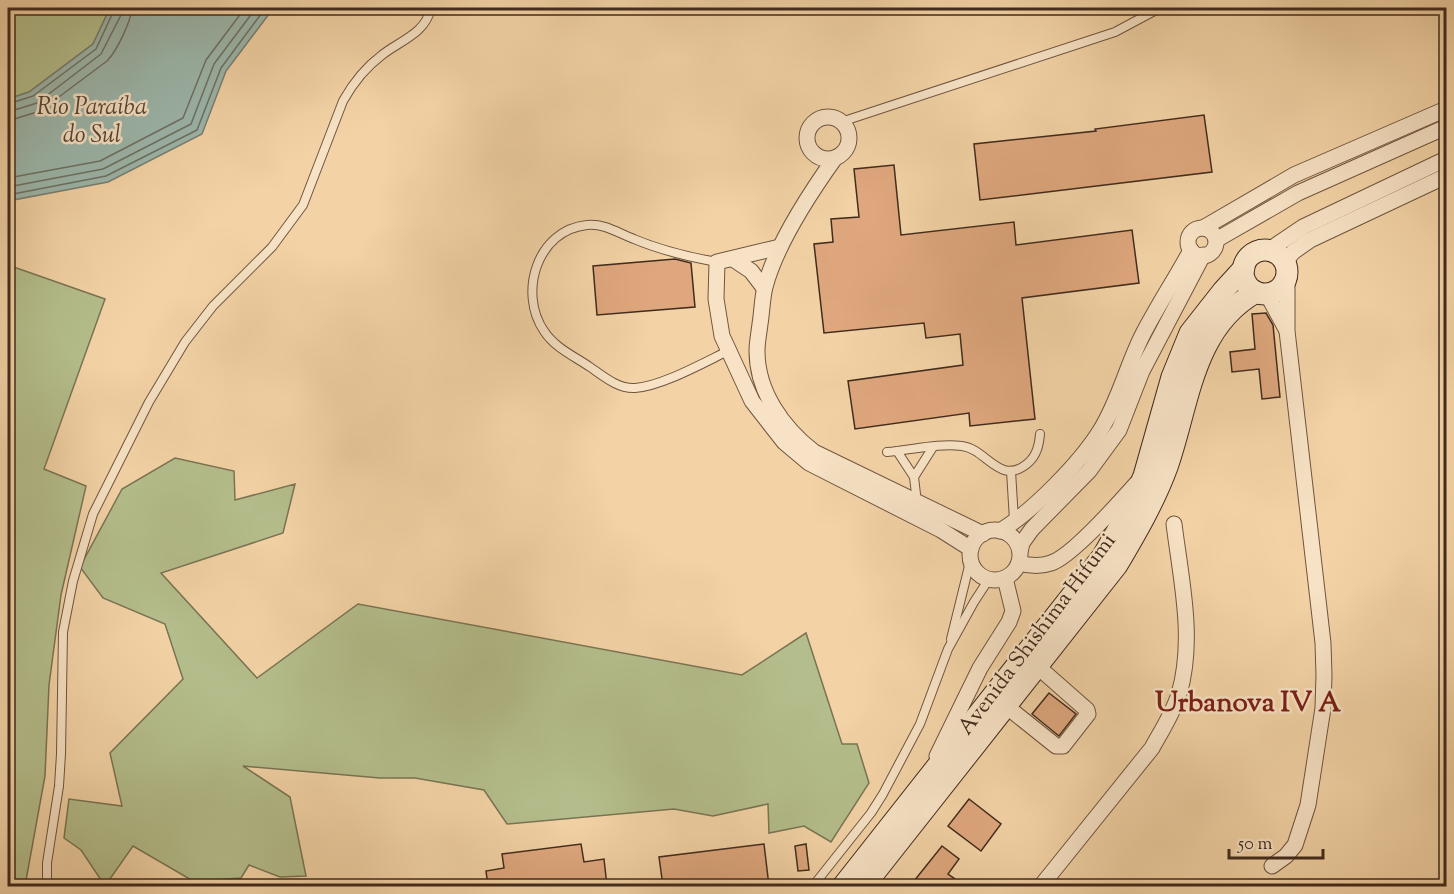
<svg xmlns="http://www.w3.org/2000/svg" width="1454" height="894" viewBox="0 0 1454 894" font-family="'Sorts Mill Goudy',serif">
	<rect width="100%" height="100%" fill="#f3d3a6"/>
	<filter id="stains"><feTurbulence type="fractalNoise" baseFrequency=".00333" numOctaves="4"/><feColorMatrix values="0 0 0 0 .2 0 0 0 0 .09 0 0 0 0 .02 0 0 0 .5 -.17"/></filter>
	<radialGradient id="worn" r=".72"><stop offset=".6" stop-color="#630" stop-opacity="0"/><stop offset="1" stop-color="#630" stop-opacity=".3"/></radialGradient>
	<!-- green -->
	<g fill="#b4be8c" stroke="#7a7454" stroke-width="1.5">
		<path d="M8,8H110L93,44L29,92L8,99Z"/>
		<path d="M8,265L105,299L44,469L86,486L61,595L49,685L45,776L25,886H8Z"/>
		<path d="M175,458L234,471L235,500L295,484L283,533L161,573L257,678L358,604L742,675L806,633L842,744H857L869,783L831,842L804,826L769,833L768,804L713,816L674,809L507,824L484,790L415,778H380L243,766L290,797L306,876L280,877L249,865L241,878L193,881L133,846L105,886L81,850L64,838L69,799L122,806L110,753L183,679L165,624L103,598L80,567L122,489Z"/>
	</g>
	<!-- water -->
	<path fill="#9cb7ac" stroke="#787f73" stroke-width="1.5" d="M110,8H267L269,14L226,71L202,134L108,182L8,201V99L29,92L93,44Z"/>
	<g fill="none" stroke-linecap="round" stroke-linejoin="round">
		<!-- shore -->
		<g stroke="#6e7164" stroke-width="1.5">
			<path d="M8,104L33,96L96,49L115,8"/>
			<path d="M8,112L37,103L101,54L121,15L123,8"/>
			<path d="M8,121L40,111L107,61C117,51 131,21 132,8"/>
			<path d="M8,178L100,161L183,118L206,60L245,8"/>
			<path d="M8,187L103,169L191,124L214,64L253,12L254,8"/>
			<path d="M8,195L106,176L197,130L221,68L261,14L262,8"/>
		</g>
	</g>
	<!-- building -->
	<g fill="#dfa77d" stroke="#412b1d" stroke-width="1.5">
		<path d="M1204,115L1212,172L980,200L974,144L1096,131L1095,129Z"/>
		<path d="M894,165L901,235L1014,222L1016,245L1132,230L1139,283L1022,298L1035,419L970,426L969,413L855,429L848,381L963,365L960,334L926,338L924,323L824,333L814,244L833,242L831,219L859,217L854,169Z"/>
		<path d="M675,259L691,263L695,307L597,315L593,266Z"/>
		<path d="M1266,313L1273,325L1280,397L1262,399L1259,369L1232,372L1230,352L1255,349L1252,314Z"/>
		<path d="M1049,693L1076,714L1059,736L1032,714Z"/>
		<path d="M969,799L1001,824L981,851L948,826Z"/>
		<path d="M581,844L584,862L604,859L607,886H488L486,871L504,868L502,854Z"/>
		<path d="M764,844L769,886H663L659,857Z"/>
		<path d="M806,844L809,870L798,871L795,846Z"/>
		<path d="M942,846L959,859L948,874L955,879L949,886H910Z"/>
	</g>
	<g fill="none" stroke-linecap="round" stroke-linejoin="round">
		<defs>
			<g id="lane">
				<path d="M841,122L1115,32L1160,8"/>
				<path d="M717,262C689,257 660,250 634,239C618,233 604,223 587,225C537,230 518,293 544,331C555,348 574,356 590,367C603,376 618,389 635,388C662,386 703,363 728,351"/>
				<path d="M897,451L914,477"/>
				<path d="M887,452C912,450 938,443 962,446C987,449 1000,487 1028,463C1037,455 1039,445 1040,434"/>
				<path d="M1011,471L1014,520"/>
				<path d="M917,503L914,477L933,447"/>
				<path d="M951,639L971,558"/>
				<path d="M47,886V863L59,786L61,754L63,632L73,581L93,514L149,402L185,342L213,306L272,247L303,205L343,101C353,83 366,67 382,55C401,40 425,34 431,8"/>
				<path d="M813,886L871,813L883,794L920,724L948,649L974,602L989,579"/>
			</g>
			<g id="street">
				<circle cx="828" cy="138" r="21"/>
				<path d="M835,158C810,193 776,245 765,287C762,299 762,312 760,324C759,333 757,342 757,351C757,392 783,428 814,452L983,534"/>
				<path d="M1203,228L1294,175L1446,109"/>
				<circle cx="1202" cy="242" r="14"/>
				<path d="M1216,240L1298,193L1446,127"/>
				<path d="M780,247L717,262L716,299L722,336L752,401L784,442L809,463L941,530L971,549"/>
				<path d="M1269,250L1303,227L1446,159"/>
				<path d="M733,259L751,271L764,288"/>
				<path d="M1285,262L1293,252L1310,240L1446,176"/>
				<path d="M1267,294L1286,329"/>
				<circle cx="995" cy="555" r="25"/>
				<path d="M1000,531C1032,512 1080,463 1100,431C1119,401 1127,365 1143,334C1158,305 1176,278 1191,250"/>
				<path d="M1020,552L1022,543L1032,529L1089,471L1119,430L1142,371L1203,255"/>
				<path d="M1019,563C1030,566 1040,567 1051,563C1071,557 1120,502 1136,484"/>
				<path d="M1006,706L1056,746H1063L1088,714L1087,710L1037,666"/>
				<path d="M937,756L980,668L1009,622L1013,611L1005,578"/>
				<path d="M1272,866L1286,856L1295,845L1308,805L1323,708L1324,675L1323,643L1287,331V278"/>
				<path d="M1041,886L1152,748C1162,730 1173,713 1179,694C1195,639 1181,580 1174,524"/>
			</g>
			<g id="secondary">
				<circle cx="1265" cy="272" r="22"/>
				<path d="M843,886L1103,556L1127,514L1144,476L1172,377L1190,333L1223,291L1244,268"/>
				<path d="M864,886L1117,565C1136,533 1154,502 1167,467C1189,405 1192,328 1256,292"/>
			</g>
		</defs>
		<!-- lane casing -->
		<use href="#lane" stroke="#6e553f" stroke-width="10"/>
		<!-- street casing -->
		<use href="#street" stroke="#6e553f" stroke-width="17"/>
		<!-- secondary casing -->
		<use href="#secondary" stroke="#412b1d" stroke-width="23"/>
		<!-- lane -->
		<use href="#lane" stroke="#f7e2c5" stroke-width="8"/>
		<!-- street -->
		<use href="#street" stroke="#f7e2c5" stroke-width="15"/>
		<!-- secondary -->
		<use href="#secondary" stroke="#f7e2c5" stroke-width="21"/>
	</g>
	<g text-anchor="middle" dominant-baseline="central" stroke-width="5" stroke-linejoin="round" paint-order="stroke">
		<!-- street labels -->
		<g font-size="22" fill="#412b1d" stroke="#f7e2c5">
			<text transform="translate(1038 635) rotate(-53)">Avenida Shishima Hifumi</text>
		</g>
		<!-- water labels -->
		<g font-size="24" font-style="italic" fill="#53473a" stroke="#f7e2c5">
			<text x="92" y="108">Rio Paraíba<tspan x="92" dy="28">do Sul</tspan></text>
		</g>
		<!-- district labels -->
		<g font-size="28" font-weight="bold" fill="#7a1f14" stroke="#f7e2c5">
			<text x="1248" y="704">Urbanova IV A</text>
		</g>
	</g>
	<!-- margin -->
	<rect width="1454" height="894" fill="none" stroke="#f3d3a6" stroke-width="30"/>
	<rect x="9" y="9" width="1436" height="876" fill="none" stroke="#412b1d" stroke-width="3"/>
	<rect x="15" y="15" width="1424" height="864" fill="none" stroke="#412b1d" stroke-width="1.5"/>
	<!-- scale -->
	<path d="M1229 849v9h94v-9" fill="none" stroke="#412b1d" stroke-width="3"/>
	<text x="1238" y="849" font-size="18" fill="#412b1d" stroke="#f7e2c5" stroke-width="4.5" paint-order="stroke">50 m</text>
	<rect width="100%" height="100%" filter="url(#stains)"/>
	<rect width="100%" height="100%" fill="url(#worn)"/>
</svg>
